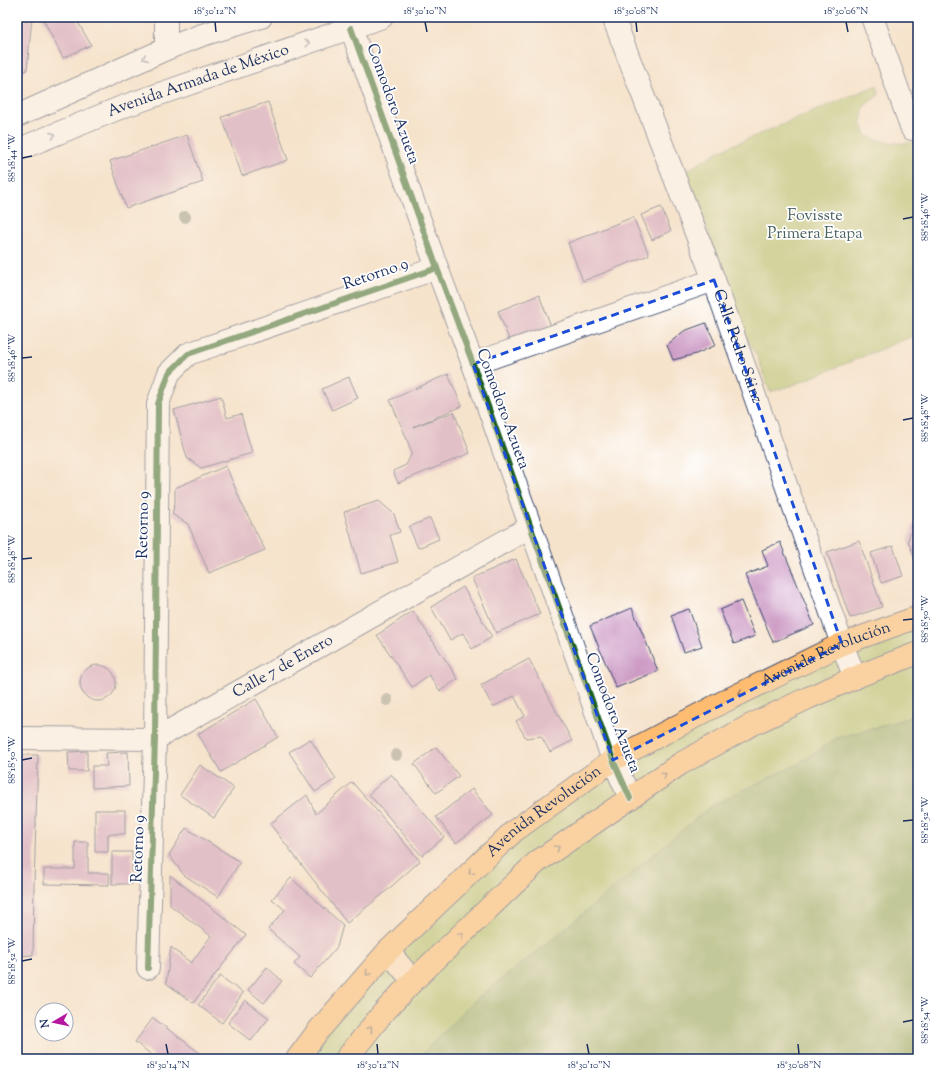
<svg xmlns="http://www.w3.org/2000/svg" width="935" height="1076" viewBox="0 0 935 1076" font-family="'Sorts Mill Goudy',serif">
	<rect width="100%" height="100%" fill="#fff"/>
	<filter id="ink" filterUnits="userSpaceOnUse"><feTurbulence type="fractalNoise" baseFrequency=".025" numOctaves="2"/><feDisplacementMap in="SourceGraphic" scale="8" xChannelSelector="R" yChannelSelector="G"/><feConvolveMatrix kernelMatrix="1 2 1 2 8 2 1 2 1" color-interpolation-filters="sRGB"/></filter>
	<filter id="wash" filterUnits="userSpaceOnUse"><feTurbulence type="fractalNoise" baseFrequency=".012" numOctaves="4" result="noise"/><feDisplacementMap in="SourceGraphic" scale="16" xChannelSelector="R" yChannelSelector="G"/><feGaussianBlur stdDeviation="0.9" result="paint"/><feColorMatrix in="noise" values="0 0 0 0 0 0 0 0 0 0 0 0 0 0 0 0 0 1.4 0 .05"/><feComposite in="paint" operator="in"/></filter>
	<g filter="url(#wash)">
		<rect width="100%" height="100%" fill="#f6e3cc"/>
		<!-- green -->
		<g fill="#a8c065" stroke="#627862">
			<path d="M877,85L879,95L864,106L861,123L867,136C886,144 898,144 918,142V334L793,385L770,392L758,358L744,334L702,214L685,172L721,150Z"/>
			<path d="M918,617V714L879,727L837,738L798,764L583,914L471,1004L427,1049L419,1059H303L476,851L766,674Z"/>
		</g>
		<!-- forest -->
		<path fill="#86a65a" stroke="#506a5c" d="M918,714V1059H419L427,1049L471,1004L583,914L712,805L798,764L837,738L879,727Z"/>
		<g id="blocks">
			<!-- building -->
			<g fill="#ca95c2">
				<path d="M17,17H32L27,70L17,74Z"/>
				<path d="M42,17H75L91,45L63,58Z"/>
				<path d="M268,102L288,160L242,176L222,117Z"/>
				<path d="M187,135L203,182L126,208L110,161Z"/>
				<path d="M661,207L671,231L652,240L641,215Z"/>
				<path d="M633,217L649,255L583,281L568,243Z"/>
				<path d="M539,295L551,326L510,342L498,311Z"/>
				<path d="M706,323L716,345L696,354L673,360L667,345L684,331Z"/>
				<path d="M448,374L462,406L413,427L454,412L470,453L398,483L393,471L406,465L412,453L404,432L390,400Z"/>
				<path d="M349,377L358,398L332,410L322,389Z"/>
				<path d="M221,396L227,418L241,414L252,453L201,468L187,458L174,410Z"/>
				<path d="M226,466L241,502L265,550L209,573L188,524L172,514L175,503V488Z"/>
				<path d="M379,501L394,514L400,532L390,535L398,562L361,573L344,512Z"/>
				<path d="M430,518L439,539L418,548L409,527Z"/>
				<path d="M916,519H918V567L908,541L912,526Z"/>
				<path d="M859,541L882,607L850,618L827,552Z"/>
				<path d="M780,542L814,625L773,642L745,575L768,566L762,550Z"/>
				<path d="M893,546L903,576L881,583L871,553Z"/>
				<path d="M516,559L540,614L496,633L472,578Z"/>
				<path d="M463,587L492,637L472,649L463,633L450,640L431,607Z"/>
				<path d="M741,601L755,636L734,644L720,610Z"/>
				<path d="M632,608L658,671L616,688L590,626Z"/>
				<path d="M689,609L702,646L684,652L671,615Z"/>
				<path d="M413,611L458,679L440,691L429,675L412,687L377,635Z"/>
				<path d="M529,659L572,741L550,752L541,736L526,738L516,721L525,716L514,696L493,707L481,685Z"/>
				<circle cx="98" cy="683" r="18"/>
				<path d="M256,699L278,737L221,772L198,734Z"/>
				<path d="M310,739L336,779L315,792L289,752Z"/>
				<path d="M436,747L459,776L436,793L414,764Z"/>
				<path d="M87,751V771H69L68,752Z"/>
				<path d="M128,752L129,786L92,788V766H107L106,753Z"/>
				<path d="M17,755H38L34,884L33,955L17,956Z"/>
				<path d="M200,765L234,788L214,818L180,795Z"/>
				<path d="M391,774L444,837L422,856L369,794Z"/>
				<path d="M352,782L420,861L384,893L347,923L270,824L307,795L316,814Z"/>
				<path d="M472,789L493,815L456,843L436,817Z"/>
				<path d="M95,810H125V834H108V852H95Z"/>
				<path d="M186,828L240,862L218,897L184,875L169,855Z"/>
				<path d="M75,842H88V873H109V885L44,884V869H75Z"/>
				<rect x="112" y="852" width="20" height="32"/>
				<path d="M170,875L246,935L193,1003L166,983L171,947L191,963L211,936L170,905Z"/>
				<path d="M291,878L343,925L337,947L310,978L294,964L300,957L268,929L285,910L272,899Z"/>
				<path d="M267,967L282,981L264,1003L248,990Z"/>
				<path d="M220,976L243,993L222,1023L198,1005Z"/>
				<path d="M245,1000L269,1018L251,1041L228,1023Z"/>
				<path d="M153,1018L208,1059H157L135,1042Z"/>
			</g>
		</g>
	</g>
	<g filter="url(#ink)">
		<use href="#blocks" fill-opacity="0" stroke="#3c4a6e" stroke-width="1"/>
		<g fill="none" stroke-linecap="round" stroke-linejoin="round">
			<defs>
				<g id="minor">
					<path id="s1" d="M613,17L714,280L842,644L855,678"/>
					<path d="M872,17L912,129"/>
					<path d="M351,28L437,268L473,364L613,760L630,798"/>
					<path d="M166,49V17"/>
					<path d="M17,116L166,49L202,35L261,17"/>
					<path id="s2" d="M17,150L122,107L382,17"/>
					<path d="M473,364L714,280"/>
					<path id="s3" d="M17,738L155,739L530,527"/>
					<path d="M148,968L155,739L158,404L169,373L188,354L437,268"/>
				</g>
				<path id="secondary" d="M388,951L413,981"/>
				<g id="primary">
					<path id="s4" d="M297,1059L318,1031L388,951L514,831L613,760L721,703L842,644L918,617"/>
					<path d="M346,1059L383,1013L413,981L537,862L680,764L751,725L808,698L861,675L918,653"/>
				</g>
			</defs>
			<!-- minor casing -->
			<use href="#minor" stroke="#3c4a6e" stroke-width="24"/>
			<!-- secondary casing -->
			<use href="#secondary" stroke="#3c4a6e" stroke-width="24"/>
			<!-- primary casing -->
			<use href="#primary" stroke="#3c4a6e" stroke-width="24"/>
			<!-- minor -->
			<use href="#minor" stroke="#fff" stroke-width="22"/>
			<!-- secondary -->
			<use href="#secondary" stroke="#ffe4c6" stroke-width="22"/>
			<!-- primary -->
			<use href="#primary" stroke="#febc70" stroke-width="22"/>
			<defs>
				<g id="cycleway">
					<path d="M351,28L437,268L473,364L613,760L630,798"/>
					<path d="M148,968L155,739L158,404L169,373L188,354L437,268"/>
				</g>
			</defs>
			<!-- cycleway casing -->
			<use href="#cycleway" stroke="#fff" stroke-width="8"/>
			<!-- cycleway -->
			<use href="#cycleway" stroke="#1b5e20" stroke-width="6"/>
		</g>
		<!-- trees -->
		<g fill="#989c91">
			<circle cx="185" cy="217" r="6"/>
			<circle cx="387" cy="700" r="6"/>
			<circle cx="396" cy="755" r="6"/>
		</g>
		<!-- one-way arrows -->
		<defs><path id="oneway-chevron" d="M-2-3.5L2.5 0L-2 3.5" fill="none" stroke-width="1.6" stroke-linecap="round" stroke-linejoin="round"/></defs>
		<g stroke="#8d97ae">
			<use href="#oneway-chevron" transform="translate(307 43) rotate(-19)"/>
			<use href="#oneway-chevron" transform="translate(145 58) rotate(156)"/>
			<use href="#oneway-chevron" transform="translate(53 135) rotate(-22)"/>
		</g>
		<g stroke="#816e66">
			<use href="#oneway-chevron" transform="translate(741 693) rotate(154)"/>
			<use href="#oneway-chevron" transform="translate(664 775) rotate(-34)"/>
			<use href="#oneway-chevron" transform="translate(557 848) rotate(-35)"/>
			<use href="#oneway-chevron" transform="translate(471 872) rotate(137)"/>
			<use href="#oneway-chevron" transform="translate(461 935) rotate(-44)"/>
			<use href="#oneway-chevron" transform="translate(368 973) rotate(131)"/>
			<use href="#oneway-chevron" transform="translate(370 1029) rotate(-50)"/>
		</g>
	</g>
	<!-- marked area -->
	<path d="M0 0H935V1076H0ZM714,280L842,644L613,760L473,364Z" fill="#f6e3cc" fill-opacity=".55" fill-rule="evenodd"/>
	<path fill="none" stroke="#1d4ed8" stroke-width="3" stroke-dasharray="8 5" stroke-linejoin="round" d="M714,280L842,644L613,760L473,364Z"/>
	<!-- ticks -->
	<path fill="none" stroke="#1b2f5e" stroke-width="1.5" d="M215,22L216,32M425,22L427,32M636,22L637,32M846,22L848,32M22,158L32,156M903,219L913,217M22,358L32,357M903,420L913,418M22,559L32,558M903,620L913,619M22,760L32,758M903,821L913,820M22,961L32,959M903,1022L913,1020M166,1044L168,1054M377,1044L378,1054M587,1044L589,1054M798,1044L799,1054"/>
	<g text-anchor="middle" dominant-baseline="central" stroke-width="3.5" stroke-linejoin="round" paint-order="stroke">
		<!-- street labels -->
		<g font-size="16" fill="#1b2f5e" stroke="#fff">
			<text stroke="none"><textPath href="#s2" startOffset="194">Avenida Armada de México</textPath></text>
			<text transform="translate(392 104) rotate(70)">Comodoro Azueta</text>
			<text transform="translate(376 275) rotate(-19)">Retorno 9</text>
			<text stroke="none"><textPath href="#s1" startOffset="352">Calle Pedro Sáinz</textPath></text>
			<text transform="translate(502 409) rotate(70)">Comodoro Azueta</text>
			<text transform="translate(144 525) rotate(-89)">Retorno 9</text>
			<text stroke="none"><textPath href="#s4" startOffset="675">Avenida Revolución</textPath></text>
			<text stroke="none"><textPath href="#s3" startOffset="285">Calle 7 de Enero</textPath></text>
			<text transform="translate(612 713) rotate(69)">Comodoro Azueta</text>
			<text stroke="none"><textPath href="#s4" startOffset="351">Avenida Revolución</textPath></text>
			<text transform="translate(139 849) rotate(-88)">Retorno 9</text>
		</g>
		<!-- park labels -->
		<g font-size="16" fill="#4c6260" stroke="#fff">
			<text x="815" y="216">Fovisste<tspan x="815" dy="18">Primera Etapa</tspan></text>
		</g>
	</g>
	<!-- margin -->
	<rect width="935" height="1076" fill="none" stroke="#fff" stroke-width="44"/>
	<!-- north arrow -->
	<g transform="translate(54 1022) rotate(261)"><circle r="19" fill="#ffffff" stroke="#a4acbf"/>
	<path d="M0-3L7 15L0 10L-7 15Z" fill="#b5179e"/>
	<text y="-6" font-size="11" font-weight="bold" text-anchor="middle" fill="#1b2f5e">N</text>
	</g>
	<rect x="22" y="22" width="891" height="1032" fill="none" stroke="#1b2f5e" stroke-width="1.5"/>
	<g font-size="10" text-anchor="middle" fill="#1b2f5e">
		<text x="215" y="14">18°30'12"N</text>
		<text x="425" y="14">18°30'10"N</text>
		<text x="636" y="14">18°30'08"N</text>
		<text x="846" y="14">18°30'06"N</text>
		<text transform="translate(11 158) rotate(-90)" y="4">88°18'44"W</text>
		<text transform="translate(924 217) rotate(-90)" y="4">88°18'46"W</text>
		<text transform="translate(11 358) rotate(-90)" y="4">88°18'46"W</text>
		<text transform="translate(924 418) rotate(-90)" y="4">88°18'48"W</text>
		<text transform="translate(11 559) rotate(-90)" y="4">88°18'48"W</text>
		<text transform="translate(924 619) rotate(-90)" y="4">88°18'50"W</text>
		<text transform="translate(11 760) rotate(-90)" y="4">88°18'50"W</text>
		<text transform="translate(924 820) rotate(-90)" y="4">88°18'52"W</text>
		<text transform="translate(11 961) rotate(-90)" y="4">88°18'52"W</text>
		<text transform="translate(924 1020) rotate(-90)" y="4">88°18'54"W</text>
		<text x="168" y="1068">18°30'14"N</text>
		<text x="378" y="1068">18°30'12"N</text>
		<text x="589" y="1068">18°30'10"N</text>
		<text x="799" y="1068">18°30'08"N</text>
	</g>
</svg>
